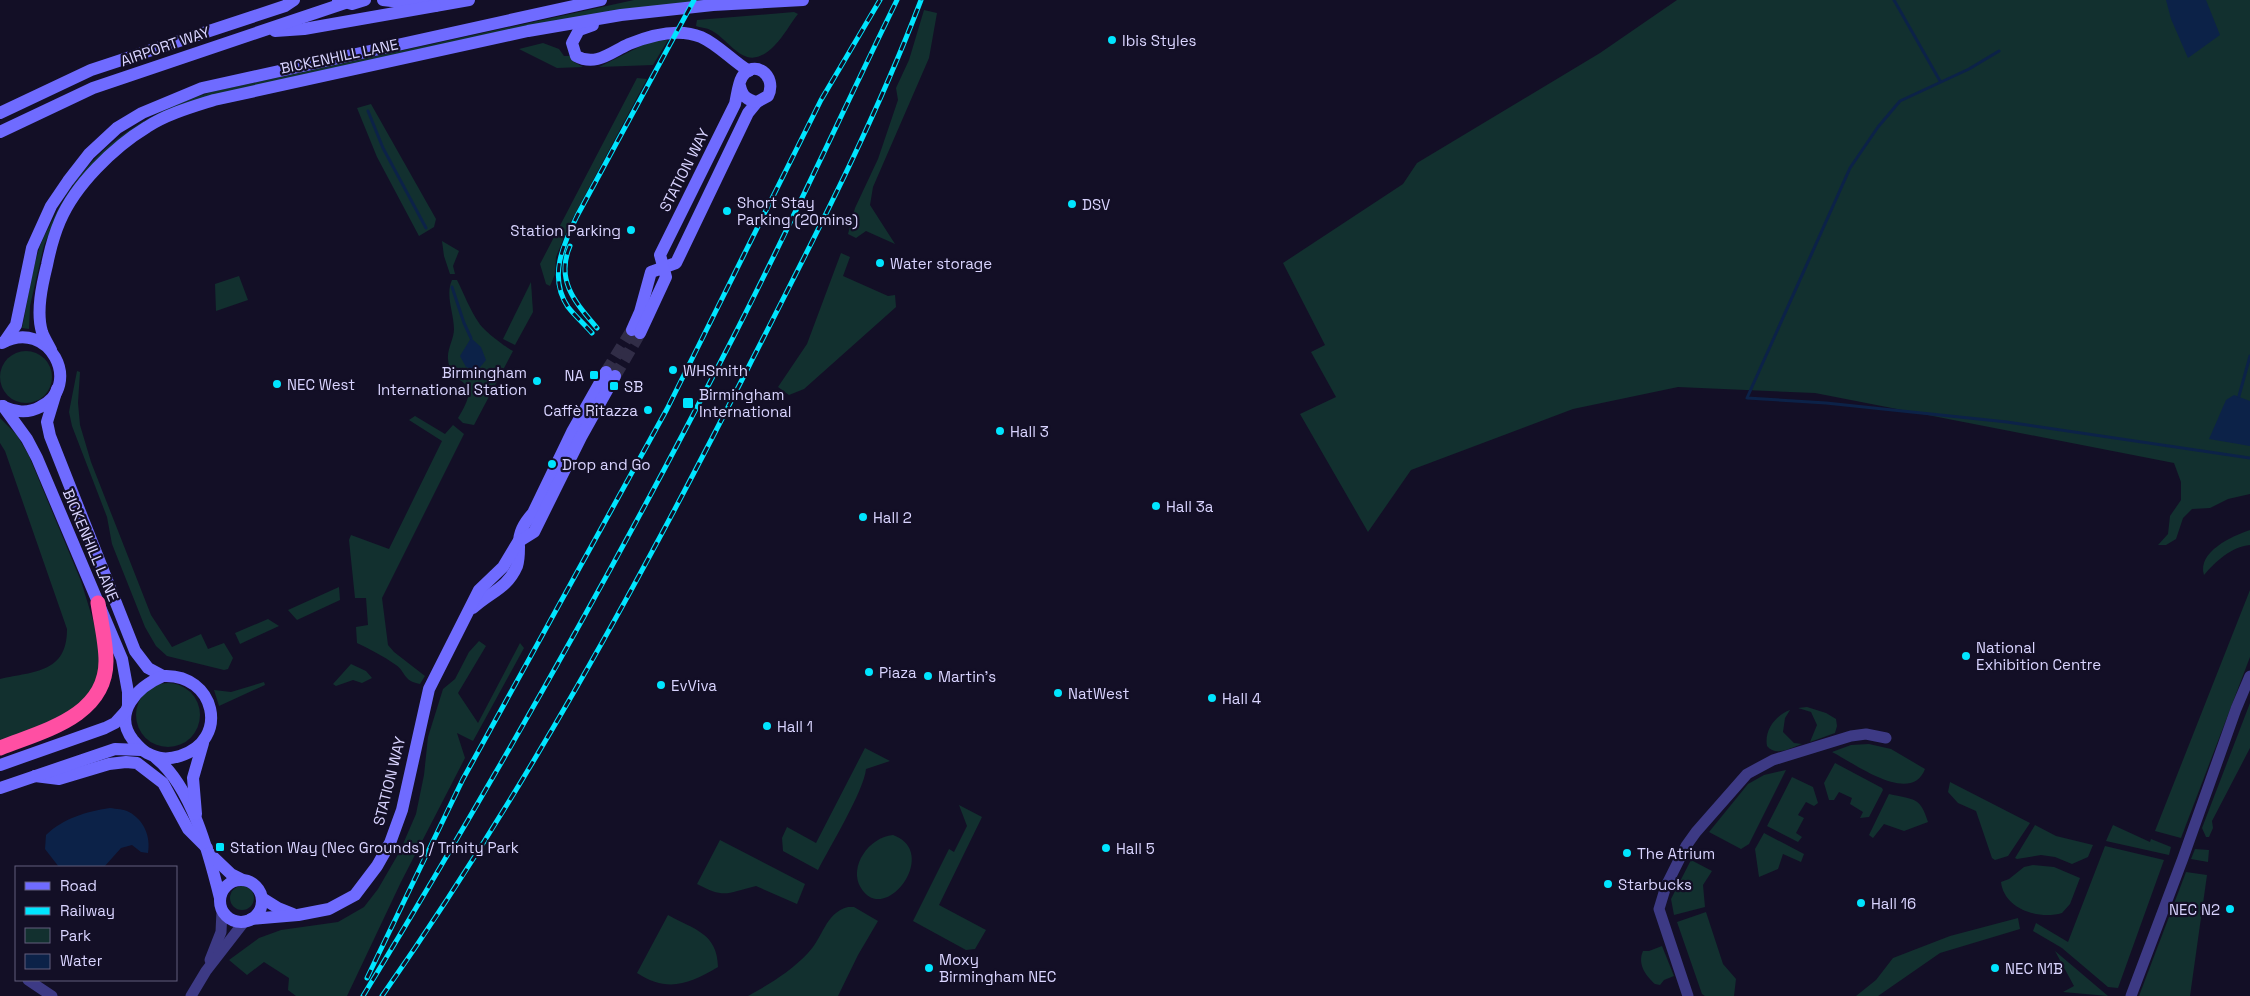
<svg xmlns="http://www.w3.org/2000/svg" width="2250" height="996" viewBox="0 0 2250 996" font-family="'Space Grotesk',sans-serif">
	<rect width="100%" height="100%" fill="#130f26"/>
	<!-- green -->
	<g fill="#12302f">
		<path d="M634,0H717L662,6L151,120L58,214L44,245L30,306L29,329L22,328C28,301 31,272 40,246C43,237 49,228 53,219C87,150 140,115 211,92Z"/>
		<path d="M1677,0H2250V494L2228,499L2210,508L2192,509L2183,518L2176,539L2166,545H2158L2168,534L2170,516L2181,500V482L2174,463L1815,393L1678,387L1573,409L1411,470L1368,532L1300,414L1336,397L1311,352L1325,345L1283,263L1403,184L1417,163L1600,53Z"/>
		<path d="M924,10L937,13L929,58L873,187L870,205L895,244L866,231L856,238L848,234L855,208L878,159L898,100L896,88L909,60Z"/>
		<path d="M794,12L798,14C790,24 784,36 775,45C747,74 735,46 714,32C709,28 702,28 696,26L697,20Z"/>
		<path d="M668,40L653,65L599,67L651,41Z"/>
		<path d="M543,43L559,49L564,56H571L574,62L583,67L557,68L519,49Z"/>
		<path d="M637,78L647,79L569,225L556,257L555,274L550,286L546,284L540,264Z"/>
		<path d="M371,104L436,219L434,227L419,236L377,157L357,108Z"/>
		<path d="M442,241L459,251L453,266L455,274H450L444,256Z"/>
		<path d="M841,253L850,257L843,276L888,296L895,295L896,307L804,389L789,395L778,387L807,344Z"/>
		<path d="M239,276L248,300L216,311L215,284Z"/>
		<path d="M452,280H457C464,294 470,310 479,323C484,331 504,346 513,351L474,425L463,423L458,418C486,373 450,390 448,359C447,349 454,339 454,329C454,313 445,295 452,280Z"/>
		<path d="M531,282L533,312L515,345L503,339Z"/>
		<circle cx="26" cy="377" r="26"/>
		<path d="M77,371L80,372L78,403L80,425L91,462L151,615L172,647L201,634L208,649L224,643L233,658L228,669L224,670L167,656L156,646L145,627L112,544L107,517L72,426L69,412Z"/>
		<path d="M415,416L445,434L453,425L464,434L382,598L388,645L394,652L425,676L420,684C403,681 406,672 396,665C383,656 370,649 357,643L356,627L368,625L366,598H355L349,540L351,535L389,549L442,441L409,420Z"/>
		<path d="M0,418L17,435L29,456L81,581L103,653L97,680L83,706L0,744V679C35,671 67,673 67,629L5,451L0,443Z"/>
		<path d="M2250,530V545C2231,547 2216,561 2204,575C2197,552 2232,536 2250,530Z"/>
		<path d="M339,587L340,600L297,620L288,610Z"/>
		<path d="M2250,590V657L2181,838L2155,831Z"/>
		<path d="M268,619L279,626L240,644L235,633Z"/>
		<path d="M479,641L486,646L458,693L478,723L520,643L524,648L473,741L457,733L465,758L401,882L347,996H296L288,990L289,978L264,962L247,975L229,960L259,938L281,930L338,922L364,907L378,889L400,851L416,814L424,775L428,737L443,689L455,679L469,652Z"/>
		<path d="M351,664L366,671L372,678L362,683L353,680L336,686L333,684Z"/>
		<path d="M264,682L265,685L219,706L214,690L231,692Z"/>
		<circle cx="168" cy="715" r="32"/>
		<path d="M2250,703V748L2212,821L2213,828L2209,837H2206L2202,828Z"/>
		<path d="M1807,707L1826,713L1836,719L1837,726L1835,733L1810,742L1817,725L1811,712L1798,708Z"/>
		<path d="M1790,710L1785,718L1783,732L1794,743L1802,744C1790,748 1776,757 1767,746C1764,730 1776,715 1790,710Z"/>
		<path d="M1869,744L1891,749L1925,769C1911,806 1854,763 1832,752L1851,745Z"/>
		<path d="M865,748L890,761L866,769C864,791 829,848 818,870L783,851L782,838L787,827L816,843Z"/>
		<path d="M1835,763L1882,788L1883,790L1869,817L1860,818L1863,812L1850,804L1852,798L1839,792L1834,800H1829L1824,783Z"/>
		<path d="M1786,770L1749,844L1741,849L1709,832L1748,784L1764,775Z"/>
		<path d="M1792,777L1813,787L1818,803L1814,806L1806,802L1798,815L1804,818L1796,833L1802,837L1798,842L1767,826Z"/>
		<path d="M1950,782L2030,823L2008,856L1995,860L1992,858L1976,811L1958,803L1948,792Z"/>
		<path d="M1889,794C1914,800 1920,796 1928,822L1904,831L1884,824L1873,838L1869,835Z"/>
		<path d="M959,805L982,817L939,905L986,930L975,949L966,950L913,921L949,849L954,852L967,826Z"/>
		<path d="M2035,825L2056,836L2093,845L2088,857L2072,864L2055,857L2041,855L2017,859L2015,858Z"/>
		<path d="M2113,825L2150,842L2151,839L2171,847L2169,855L2106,841Z"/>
		<path d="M1764,833L1804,854L1801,862L1783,854L1778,869L1759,877L1755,849Z"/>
		<path d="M893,835C941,852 885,927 861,888C848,867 869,837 893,835Z"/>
		<path d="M720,840L805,884L797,904L756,886C727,893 725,899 697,884Z"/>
		<path d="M2105,846L2164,860L2118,988L2108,987L2062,948L2033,931L2036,923L2068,942Z"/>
		<path d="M2195,849L2209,850L2208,862L2191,859Z"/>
		<path d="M1691,860L1712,871L1703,885L1705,907L1674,915L1671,899Z"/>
		<path d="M2033,865L2054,867L2080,878L2070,904L2062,913C2039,920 2004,909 2001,882L2009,879L2024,867Z"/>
		<path d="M2186,872L2207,875L2190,996H2139Z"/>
		<circle cx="242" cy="898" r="12"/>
		<path d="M848,907H854L878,921L858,955L838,996H748C770,984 791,971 808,953C823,938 825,913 848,907Z"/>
		<path d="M1706,912L1723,964L1736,979L1734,996H1705L1702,994L1677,922Z"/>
		<path d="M668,915C695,930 717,933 718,967C689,984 668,993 637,973Z"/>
		<path d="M2018,918L2020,929L1940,953L1878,996H1856L1876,980L1893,958L1950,936Z"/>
		<path d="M1662,946L1674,976L1664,980L1660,985L1655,984C1646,976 1637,964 1643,951H1649Z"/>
		<path d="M2055,951L2108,996L2063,992L2074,986Z"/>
	</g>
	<!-- water -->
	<g fill="#0c2248">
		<path d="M2166,0H2206L2220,35L2188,58L2171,19Z"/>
		<path d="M471,338L481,347L486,360L477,371L466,367L460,356Z"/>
		<path d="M2234,395L2250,401V446L2209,439L2226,400Z"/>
		<path d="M110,808C116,809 124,809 129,812C144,820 151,837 148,853L141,852L132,845L121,848L104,867H59L45,849L46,835C64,818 85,812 110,808Z"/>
	</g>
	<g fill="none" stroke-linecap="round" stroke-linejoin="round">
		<!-- stream -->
		<g stroke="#0c2248" stroke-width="3">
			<path d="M1894,0L1940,81"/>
			<path d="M1999,51L1969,69L1900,101L1878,127L1850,168L1747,398L1826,403L2007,422L2250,458"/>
			<path d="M368,111L383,148L426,228"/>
			<path d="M452,287L464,323L471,338"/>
			<path d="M2239,396L2250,356"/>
		</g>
		<!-- secondary-tunnel -->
		<g stroke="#312d47" stroke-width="12" stroke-dasharray="12 6" stroke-linecap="butt">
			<path d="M606,372L632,330"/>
			<path d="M615,376L640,333"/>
		</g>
		<!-- street -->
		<g stroke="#3d3a85" stroke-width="11">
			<path d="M210,960L221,932L222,911"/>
			<path d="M28,980L52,996"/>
			<path d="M191,996L206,971L244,922"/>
			<path d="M1688,996L1659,909L1666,886L1686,846L1696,832L1747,774L1773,760L1851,736L1866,734L1886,738"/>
			<path d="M2131,996L2183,858L2236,709L2250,676"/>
		</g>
		<!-- secondary -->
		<g stroke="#6f6bff" stroke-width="12">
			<path d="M338,0L352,4L365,0"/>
			<path d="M383,0L435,6L469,0"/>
			<path d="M593,25L579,30L572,43L576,56C596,67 611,52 629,44C651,35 679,28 701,37C719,45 732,61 749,71"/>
			<path d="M275,31L304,29L435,6"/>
			<path d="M0,113L91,70L285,6L294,0"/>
			<path d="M0,132L93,88L345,3"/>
			<path d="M632,330L640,312L651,272L676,263L748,113L757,102"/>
			<path d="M640,333L666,277L660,255L735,104C737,95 738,84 742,77C753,58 778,75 768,96L757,102C747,100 742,96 740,86"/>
			<path d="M5,341L16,325L32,248L51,206L68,181L89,154L117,128L142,113L202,88L601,0"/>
			<path d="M2,343C49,317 84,386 40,407C27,414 15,412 2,406"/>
			<path d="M51,350C48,344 44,338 42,332C36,312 42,285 47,265C50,250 54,235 60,221C75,185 114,147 147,127C167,114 192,107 214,100L528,31L621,15L713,5L803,0"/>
			<path d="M57,389L47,422L50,436L135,651L148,668L163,676"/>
			<path d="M3,406L27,439L37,458L122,659L128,692V705"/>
			<path d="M473,608C490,592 507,589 517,566C519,560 519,553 519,547C518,533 524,523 533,513L572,432L606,372"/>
			<path d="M163,676C215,673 231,740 180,756C167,760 158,759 147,753C141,750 138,746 133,740C112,713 137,687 163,676Z"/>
			<path d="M156,758C192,787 209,854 220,898"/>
			<path d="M0,765L105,728L115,723L126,711"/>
			<path d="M35,776L59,779L109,764L126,762L137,763L163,783L188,829L207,848"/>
			<path d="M0,788L115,749L141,750"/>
			<path d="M196,814L193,778L203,743"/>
			<path d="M209,853L231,874L241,879"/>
			<circle cx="241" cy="901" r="21"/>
			<path d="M262,898L278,908L293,914"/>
			<path d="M251,919L298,915L329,909L355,895L377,866L390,843L402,810L429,689L479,590L503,567L518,542L534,532L581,437L615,376"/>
		</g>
		<!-- highway -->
		<path stroke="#ff4fa3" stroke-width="15" d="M0,748C42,731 106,717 106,661C106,642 101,623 98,603"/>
		<defs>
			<g id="rail">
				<path d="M570,246C555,281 576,303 597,328"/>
				<path d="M592,333C584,324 575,316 568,307C548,277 563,245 577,216L694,0"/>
				<path d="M367,978L463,779L667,409L821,100L880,0"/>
				<path d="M363,996C490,787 611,575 723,357C784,240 839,119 897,0"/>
				<path d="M382,996C521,797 639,583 749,366C810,246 873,126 921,0"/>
			</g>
		</defs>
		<!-- rail casing -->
		<use href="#rail" stroke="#00e5ff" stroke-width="5"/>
		<!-- rail -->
		<use href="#rail" stroke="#130f26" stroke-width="3" stroke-dasharray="9" stroke-linecap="butt"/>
	</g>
	<!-- markers -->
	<g fill="#00e5ff" stroke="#130f26" stroke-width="2">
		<circle cx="1112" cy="40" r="5"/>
		<circle cx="1072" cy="204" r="5"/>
		<circle cx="727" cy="211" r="5"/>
		<circle cx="631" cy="230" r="5"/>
		<circle cx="880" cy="263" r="5"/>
		<circle cx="673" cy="370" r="5"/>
		<rect x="589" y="370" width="10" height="10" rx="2.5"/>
		<circle cx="537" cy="381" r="5"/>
		<circle cx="277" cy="384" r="5"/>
		<rect x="609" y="381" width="10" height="10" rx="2.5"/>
		<rect x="682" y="397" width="12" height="12" rx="2.5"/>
		<circle cx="648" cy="410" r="5"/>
		<circle cx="1000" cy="431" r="5"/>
		<circle cx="552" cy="464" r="5"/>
		<circle cx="1156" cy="506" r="5"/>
		<circle cx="863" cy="517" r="5"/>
		<circle cx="1966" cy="656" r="5"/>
		<circle cx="869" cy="672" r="5"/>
		<circle cx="928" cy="676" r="5"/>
		<circle cx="661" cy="685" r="5"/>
		<circle cx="1058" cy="693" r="5"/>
		<circle cx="1212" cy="698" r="5"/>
		<circle cx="767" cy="726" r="5"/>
		<rect x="215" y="842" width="10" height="10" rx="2.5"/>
		<circle cx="1106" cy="848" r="5"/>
		<circle cx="1627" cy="853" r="5"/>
		<circle cx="1608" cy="884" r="5"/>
		<circle cx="1861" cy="903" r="5"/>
		<circle cx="2230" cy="909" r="5"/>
		<circle cx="929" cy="968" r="5"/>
		<circle cx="1995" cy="968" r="5"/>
	</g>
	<g text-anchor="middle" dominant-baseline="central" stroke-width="4.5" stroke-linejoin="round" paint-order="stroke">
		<!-- poi labels -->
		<g font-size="15" fill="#d9d4ff" stroke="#130f26" text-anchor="start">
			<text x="1122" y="40">Ibis Styles</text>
			<text x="737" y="202">Short Stay<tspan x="737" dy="17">Parking (20mins)</tspan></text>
			<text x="1082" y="204">DSV</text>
			<text x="621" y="230" text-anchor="end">Station Parking</text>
			<text x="890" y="263">Water storage</text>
			<text x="683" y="370">WHSmith</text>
			<text x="527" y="372" text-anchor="end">Birmingham<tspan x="527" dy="17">International Station</tspan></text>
			<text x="584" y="375" text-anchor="end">NA</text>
			<text x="287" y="384">NEC West</text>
			<text x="624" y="386">SB</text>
			<text x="699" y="394">Birmingham<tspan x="699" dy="17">International</tspan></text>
			<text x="638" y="410" text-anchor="end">Caffè Ritazza</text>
			<text x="1010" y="431">Hall 3</text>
			<text x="562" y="464">Drop and Go</text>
			<text x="1166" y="506">Hall 3a</text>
			<text x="873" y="517">Hall 2</text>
			<text x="1976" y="647">National<tspan x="1976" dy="17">Exhibition Centre</tspan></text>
			<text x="879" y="672">Piaza</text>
			<text x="938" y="676">Martin's</text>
			<text x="671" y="685">EvViva</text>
			<text x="1068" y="693">NatWest</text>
			<text x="1222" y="698">Hall 4</text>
			<text x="777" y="726">Hall 1</text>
			<text x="230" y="847">Station Way (Nec Grounds) / Trinity Park</text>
			<text x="1116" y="848">Hall 5</text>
			<text x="1637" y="853">The Atrium</text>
			<text x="1618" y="884">Starbucks</text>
			<text x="1871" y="903">Hall 16</text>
			<text x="2220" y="909" text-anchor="end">NEC N2</text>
			<text x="939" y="959">Moxy<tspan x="939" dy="17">Birmingham NEC</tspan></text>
			<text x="2005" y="968">NEC N1B</text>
		</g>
		<!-- street labels -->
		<g font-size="15" fill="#d9d4ff" stroke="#130f26">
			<text transform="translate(165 46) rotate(-19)">AIRPORT WAY</text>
			<text transform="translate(339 56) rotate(-12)">BICKENHILL LANE</text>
			<text transform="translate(684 170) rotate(-63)">STATION WAY</text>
			<text transform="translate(91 545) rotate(67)">BICKENHILL LANE</text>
			<text transform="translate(389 781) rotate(-76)">STATION WAY</text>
		</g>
	</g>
	<!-- legend -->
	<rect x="15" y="866" width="162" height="115" fill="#130f26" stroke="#625e7d"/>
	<rect x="25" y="882" width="25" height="8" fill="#6f6bff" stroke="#625e7d"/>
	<text x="60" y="891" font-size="15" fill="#d9d4ff">Road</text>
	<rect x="25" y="907" width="25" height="8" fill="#00e5ff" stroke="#625e7d"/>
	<text x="60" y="916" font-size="15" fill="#d9d4ff">Railway</text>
	<rect x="25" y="928" width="25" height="15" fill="#12302f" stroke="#625e7d"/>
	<text x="60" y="941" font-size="15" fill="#d9d4ff">Park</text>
	<rect x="25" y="954" width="25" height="15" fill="#0c2248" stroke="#625e7d"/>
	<text x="60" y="966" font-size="15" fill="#d9d4ff">Water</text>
</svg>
